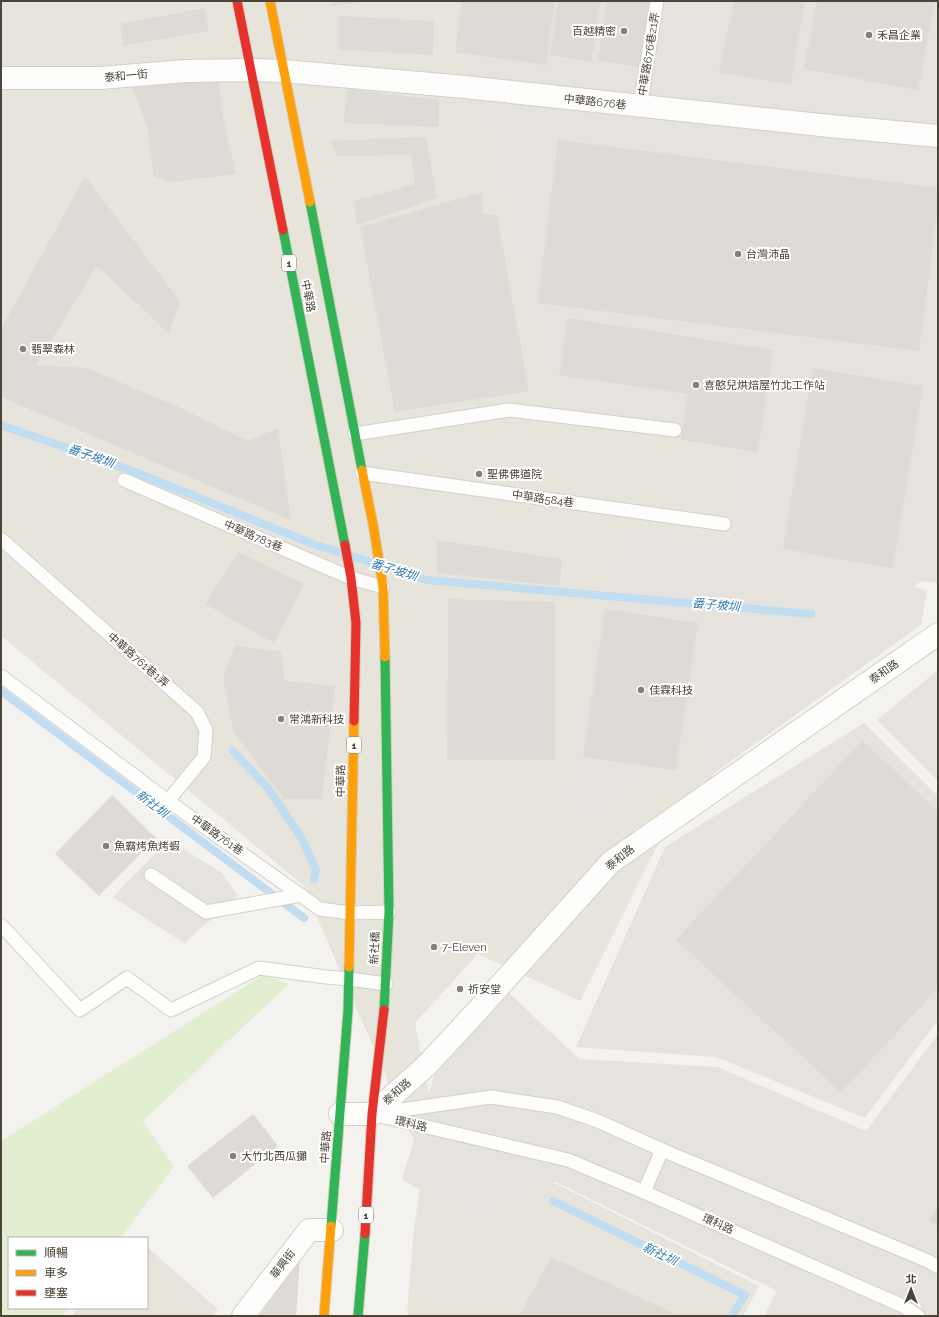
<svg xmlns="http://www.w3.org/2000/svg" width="939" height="1317" viewBox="0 0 939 1317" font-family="Raleway,'Noto Sans TC',sans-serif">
	<rect width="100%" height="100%" fill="#f4f2ee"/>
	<!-- residential -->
	<g fill="#e7e4dc">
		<path d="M1,1H938V494L658,844L580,1001L478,954L415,1023L442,1161L557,1184L759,1286L743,1316H407L414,1227L424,1164L303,885L1,636Z"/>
		<path d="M147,1247L218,1309L213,1316H72L78,1308H147Z"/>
	</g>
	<!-- industrial -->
	<g fill="#e6e2de">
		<path d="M453,1H938V583L921,581L913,587L927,590L921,625L696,786L709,730L626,788L591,836L559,797L618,527L735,537L740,451L556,407L455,23Z"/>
		<path d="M938,670V781L877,720Z"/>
		<path d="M864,723L938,796V1020L865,1118L716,1057L576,1047L665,847Z"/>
		<path d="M509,993L579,1059L718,1067L866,1131L938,1034V1316H764L777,1291L556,1182L471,1222L402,1179L434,1076Z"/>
	</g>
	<!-- green -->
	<path fill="#e1eecf" d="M263,975L289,984L143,1121L174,1167L121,1238H9V1308H69L63,1316H1V1141Z"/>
	<!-- parking -->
	<path fill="#e6e3df" d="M169,840L222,873L238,896L184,943L113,897Z"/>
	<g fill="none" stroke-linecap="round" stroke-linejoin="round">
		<!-- stream -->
		<g stroke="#c0ddf1" stroke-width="8">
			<path d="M1,425L130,470L313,544L427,580L811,614"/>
			<path d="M1,691L304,918"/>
			<path d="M233,751L268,788L302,839L316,870L314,879"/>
			<path d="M553,1201L745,1295L732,1316"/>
		</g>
	</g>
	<!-- building -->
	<g fill="#dedbd6">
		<path d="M331,1H357V2L332,7Z"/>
		<path d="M462,1H555L546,65L455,52Z"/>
		<path d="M558,1H601L591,62L550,55Z"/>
		<path d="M607,1H650L639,67L598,60Z"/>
		<path d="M734,1H805L791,84L719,72Z"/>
		<path d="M817,1H935L918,90L804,69Z"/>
		<path d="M205,8L209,31L123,46L120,24Z"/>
		<path d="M339,16L434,21L433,55L338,50Z"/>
		<path d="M218,74L223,118L236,174L169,182L154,176L147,126L131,83Z"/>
		<path d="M348,89L439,100V127L343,123Z"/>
		<path d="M426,137L437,198L357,225L354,201L415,184L411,155L338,156L330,141Z"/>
		<path d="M558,140L938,188V205L919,351L538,303Z"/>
		<path d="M85,176L180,301L169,334L97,266L36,365L87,368L181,408L248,441L278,428L291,520L1,397V329Z"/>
		<path d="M482,192L483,214L497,215L529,391L395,412L360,227Z"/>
		<path d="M568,318L773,350L758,452L681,440L688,394L559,375Z"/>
		<path d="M813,368L923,386L893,568L783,549Z"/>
		<path d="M437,540L562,559L560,586L437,573Z"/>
		<path d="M238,552L304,584L274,643L205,604Z"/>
		<path d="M448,599L555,602V760H447Z"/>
		<path d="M605,609L698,623L676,770L583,757Z"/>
		<path d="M235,645L281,652L285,681L335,686L322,799H284L233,731L223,678Z"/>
		<path d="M862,741L938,811V988L841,1092L676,940Z"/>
		<path d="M112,795L156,838L99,896L55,854Z"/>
		<path d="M253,1114L278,1146L213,1198L187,1166Z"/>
		<path d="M938,1207V1226L929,1220Z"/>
		<path d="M551,1257L674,1313L672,1316H519Z"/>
		<path d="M300,1259L296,1316H259Z"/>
	</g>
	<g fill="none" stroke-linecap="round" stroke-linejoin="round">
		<defs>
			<g id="lane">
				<path d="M640,107L657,1"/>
				<path d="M355,434L509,410L675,430"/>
				<path d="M362,473L724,524"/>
				<path d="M124,480L351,578L383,587"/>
				<path d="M1,539L197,712L206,730L204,757L168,801"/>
				<path d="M1,676L168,801L320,909L350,913L389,912"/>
				<path d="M151,875L206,912L301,895"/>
				<path d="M1,925L80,1010L127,978L171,1010L259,968L326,977L349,979L386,984"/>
				<path d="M374,1114L491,1097L557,1107L598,1121L662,1150L928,1261L938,1267"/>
				<path d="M380,1116L568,1160L644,1192L903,1306L918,1316"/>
				<path d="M644,1192L662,1150"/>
			</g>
			<g id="street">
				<path d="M1,78H100L186,71L251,70L283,71L465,87L830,126L938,136"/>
				<path d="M340,1114H372L426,1066L478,1010L611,862L938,634"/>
				<path d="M243,1316L309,1230H332"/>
			</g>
			<g id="fast">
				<path d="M310,202L362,470"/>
				<path d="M283,230L345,545"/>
				<path d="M384,1010L389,912L385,657"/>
				<path d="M331,1226L348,1011L349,967"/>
				<path d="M358,1316L365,1234"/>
			</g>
			<g id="slow">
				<path d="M270,1L310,202"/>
				<path d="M362,470L373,524L383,587L385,657"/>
				<path d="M349,967L354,721"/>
				<path d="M324,1316L331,1226"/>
			</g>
			<g id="jam">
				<path d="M237,1L283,230"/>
				<path d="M345,545L351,578L356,623L354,721"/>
				<path d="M365,1234L372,1114L384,1010"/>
			</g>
		</defs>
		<!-- lane casing -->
		<use href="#lane" stroke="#d2d0cb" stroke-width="15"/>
		<!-- street casing -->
		<use href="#street" stroke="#d2d0cb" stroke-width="24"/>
		<!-- fast casing -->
		<use href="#fast" stroke="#d6cebb" stroke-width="11"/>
		<!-- slow casing -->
		<use href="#slow" stroke="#d6cebb" stroke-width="11"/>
		<!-- jam casing -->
		<use href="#jam" stroke="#d6cebb" stroke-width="11"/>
		<!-- lane -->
		<use href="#lane" stroke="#fdfdfc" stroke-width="13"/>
		<!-- street -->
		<use href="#street" stroke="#fdfdfc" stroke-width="22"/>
		<!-- fast -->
		<use href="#fast" stroke="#30b455" stroke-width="9"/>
		<!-- slow -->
		<use href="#slow" stroke="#ff9f0a" stroke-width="9"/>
		<!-- jam -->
		<use href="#jam" stroke="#e5322d" stroke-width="9"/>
	</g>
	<!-- markers -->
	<g fill="#868178" stroke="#fff" stroke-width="1.5">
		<circle cx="624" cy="31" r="4"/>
		<circle cx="869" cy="35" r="4"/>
		<circle cx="738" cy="254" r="4"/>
		<circle cx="23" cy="349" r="4"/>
		<circle cx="696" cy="385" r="4"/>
		<circle cx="479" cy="474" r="4"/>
		<circle cx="641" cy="690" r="4"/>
		<circle cx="281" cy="719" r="4"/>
		<circle cx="106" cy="846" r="4"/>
		<circle cx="434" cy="947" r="4"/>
		<circle cx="460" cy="989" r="4"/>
		<circle cx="233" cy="1156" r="4"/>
	</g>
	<g text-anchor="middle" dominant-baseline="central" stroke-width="4" stroke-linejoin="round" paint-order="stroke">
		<!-- shield labels -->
		<g fill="#fff" stroke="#817c74" stroke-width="1">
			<rect x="282" y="255" width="14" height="16" rx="3"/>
			<rect x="347" y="737" width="14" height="16" rx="3"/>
			<rect x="359" y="1207" width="14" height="16" rx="3"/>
		</g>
		<g font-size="10" font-weight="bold" fill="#4b4439">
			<text x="289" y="263">1</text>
			<text x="354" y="745">1</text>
			<text x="366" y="1215">1</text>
		</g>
		<!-- poi labels -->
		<g font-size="11" fill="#4b4439" stroke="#fff" text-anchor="start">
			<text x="616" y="31" text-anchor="end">百越精密</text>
			<text x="877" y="35">禾昌企業</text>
			<text x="746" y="254">台灣沛晶</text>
			<text x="31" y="349">翡翠森林</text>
			<text x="704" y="385">喜憨兒烘焙屋竹北工作站</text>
			<text x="487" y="474">聖佛佛道院</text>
			<text x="649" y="690">佳霖科技</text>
			<text x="289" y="719">常鴻新科技</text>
			<text x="114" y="846">魚霸烤魚烤蝦</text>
			<text x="442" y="947">7-Eleven</text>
			<text x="468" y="989">祈安堂</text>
			<text x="241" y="1156">大竹北西瓜攤</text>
		</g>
		<!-- street labels -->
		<g font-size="11" fill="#4b4439" stroke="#fff">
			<text transform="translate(649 54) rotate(-81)">中華路676巷21弄</text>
			<text transform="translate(126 76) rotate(-5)">泰和一街</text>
			<text transform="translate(595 102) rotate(6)">中華路676巷</text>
			<text transform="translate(308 296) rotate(79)">中華路</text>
			<text transform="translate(543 499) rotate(8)">中華路584巷</text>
			<text transform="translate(253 536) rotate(23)">中華路783巷</text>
			<text transform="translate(138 660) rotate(41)">中華路761巷1弄</text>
			<text transform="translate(884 672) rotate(-35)">泰和路</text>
			<text transform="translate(341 781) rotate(-89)">中華路</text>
			<text transform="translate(217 835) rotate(35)">中華路761巷</text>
			<text transform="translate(620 858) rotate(-38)">泰和路</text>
			<text transform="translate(375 948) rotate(-87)">新社橋</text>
			<text transform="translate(397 1092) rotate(-42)">泰和路</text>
			<text transform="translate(411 1124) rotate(13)">環科路</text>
			<text transform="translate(326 1147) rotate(-86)">中華路</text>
			<text transform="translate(718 1224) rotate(24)">環科路</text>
			<text transform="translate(283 1264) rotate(-53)">華興街</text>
		</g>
		<!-- water labels -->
		<g font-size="12" font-style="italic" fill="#2e7ab2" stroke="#fff">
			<text transform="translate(91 456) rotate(19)">番子坡圳</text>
			<text transform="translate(394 570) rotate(17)">番子坡圳</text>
			<text transform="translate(716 605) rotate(5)">番子坡圳</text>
			<text transform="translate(152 804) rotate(37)">新社圳</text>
			<text transform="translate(660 1254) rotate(26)">新社圳</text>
		</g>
	</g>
	<!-- border -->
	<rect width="939" height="1317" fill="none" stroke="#4b4439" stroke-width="4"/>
	<!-- legend -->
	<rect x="8" y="1237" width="140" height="72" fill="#ffffff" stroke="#b7b4b0"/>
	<rect x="16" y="1250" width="20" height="6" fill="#30b455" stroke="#b7b4b0"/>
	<text x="44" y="1257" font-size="12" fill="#4b4439">順暢</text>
	<rect x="16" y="1270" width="20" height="6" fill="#ff9f0a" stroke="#b7b4b0"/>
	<text x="44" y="1277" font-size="12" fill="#4b4439">車多</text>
	<rect x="16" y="1290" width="20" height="6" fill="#e5322d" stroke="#b7b4b0"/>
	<text x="44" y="1297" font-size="12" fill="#4b4439">壅塞</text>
	<!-- north arrow -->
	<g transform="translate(911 1289)" stroke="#ffffff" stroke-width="3" paint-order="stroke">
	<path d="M0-3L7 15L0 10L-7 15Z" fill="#4b4439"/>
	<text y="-6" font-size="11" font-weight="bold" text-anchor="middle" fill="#4b4439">北</text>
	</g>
</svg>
